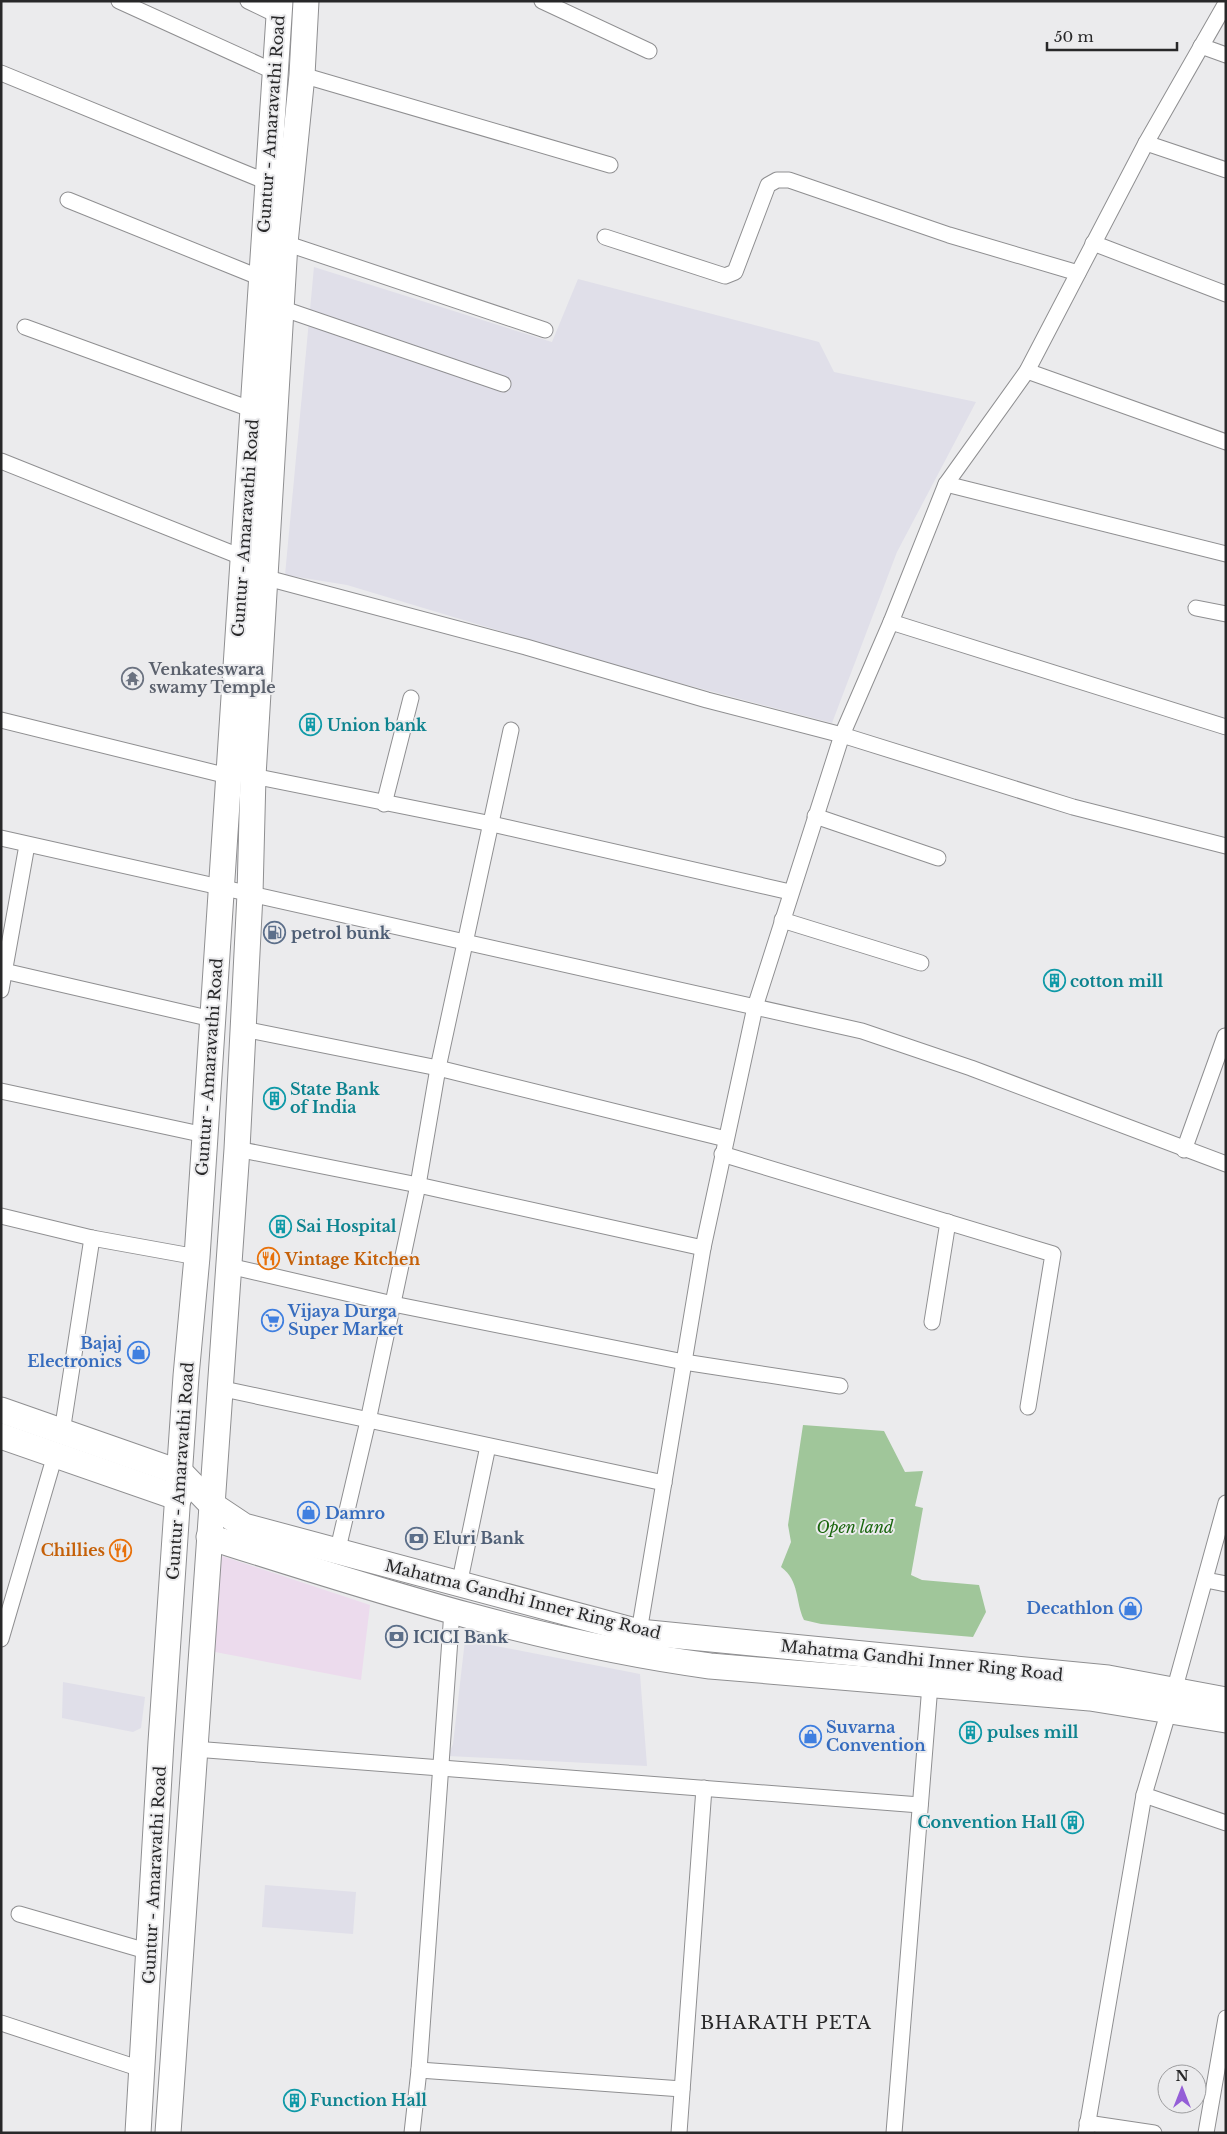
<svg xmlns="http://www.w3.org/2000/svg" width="1227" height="2134" viewBox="0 0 1227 2134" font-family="'Libre Baskerville',serif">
	<rect width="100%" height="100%" fill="#ebebed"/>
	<!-- built -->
	<g fill="#e0dfe9">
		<path d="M314,267L552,342L578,279L819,342L834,372L976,402L897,552L832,723L626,669L347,585L285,575Z"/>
		<path d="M465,1640L640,1674L647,1766L448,1756L453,1744Z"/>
		<path d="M63,1682L145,1697L141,1728L133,1732L62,1718Z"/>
		<path d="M265,1885L356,1892L353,1934L262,1927Z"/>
	</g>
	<!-- industrial -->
	<path fill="#ecdbed" d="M222,1556L370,1605L361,1680L210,1651Z"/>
	<!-- green -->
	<path fill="#a0c69a" d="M803,1425L884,1431L905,1472L923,1471L915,1506L923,1508L911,1575L922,1580L979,1585L986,1612L973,1637L821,1624L804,1620C795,1601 800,1581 781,1567L791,1542L788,1525Z"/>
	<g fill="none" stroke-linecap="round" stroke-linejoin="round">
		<defs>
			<g id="street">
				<path d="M119,1L275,72"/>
				<path d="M248,1L279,16"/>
				<path d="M542,1L649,51"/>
				<path d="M1201,46L1226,55"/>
				<path d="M1,73L267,182"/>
				<path d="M302,75L610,165"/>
				<path d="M1146,143L1226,170"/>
				<path d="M68,200L261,278"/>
				<path d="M605,237L725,276L735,272L768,185L777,180H789L949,235L1078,273"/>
				<path d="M285,243L545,330"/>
				<path d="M1093,243L1226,294"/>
				<path d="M281,308L503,384"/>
				<path d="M25,327L253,410"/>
				<path d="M1027,371L1226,442"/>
				<path d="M1,461L244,558"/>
				<path d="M946,484L1226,554"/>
				<path d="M267,578L526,647L707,700L842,735L1073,807L1226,846"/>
				<path d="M1196,608L1226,614"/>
				<path d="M891,622L1226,727"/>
				<path d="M1,720L228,776"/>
				<path d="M253,776L492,824L790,892"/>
				<path d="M384,804L411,698"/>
				<path d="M815,816L938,858"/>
				<path d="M1,838L862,1031L971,1068L1226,1164"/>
				<path d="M782,920L921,963"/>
				<path d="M4,971L212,1019"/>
				<path d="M1,990L27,845"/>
				<path d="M243,1029L438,1068L726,1139"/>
				<path d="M1,1091L205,1135"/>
				<path d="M237,1149L418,1185L703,1248"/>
				<path d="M1184,1150L1225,1036"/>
				<path d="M722,1154L1053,1254L1028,1407"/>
				<path d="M1,1216L92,1238L197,1257"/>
				<path d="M229,1266L393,1304L684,1362L840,1386"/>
				<path d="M932,1322L948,1222"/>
				<path d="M219,1388L664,1483"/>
				<path d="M62,1432L92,1238"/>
				<path d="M337,1553L368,1421L418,1185L438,1068L511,730"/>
				<path d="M1206,1580L1226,1584"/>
				<path d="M459,1585L488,1446"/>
				<path d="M639,1632L703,1248L755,1007L842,735L891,622L946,484L1027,371L1146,143L1226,3"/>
				<path d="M1,1639L55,1455"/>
				<path d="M1174,1691L1226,1503"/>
				<path d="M194,1749L920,1805"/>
				<path d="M1144,1795L1226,1823"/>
				<path d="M19,1914L150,1952"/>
				<path d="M1,2023L141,2069"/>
				<path d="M419,2070L682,2089"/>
				<path d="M1087,2123L1154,2133"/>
				<path d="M412,2133L419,2070L452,1611"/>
				<path d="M679,2133L704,1788"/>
				<path d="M894,2133L930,1685"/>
				<path d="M1086,2133L1144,1795L1169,1710"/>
				<path d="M1206,2133L1226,2018"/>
			</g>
			<g id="primary">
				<path d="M1,1410L181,1473L211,1504L244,1526L639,1632L1108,1678L1226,1700"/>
				<path d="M1,1436L179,1498"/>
				<path d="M209,1537C373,1589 539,1643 710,1666L1090,1698L1226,1720"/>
				<path d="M138,2133L161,1742L186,1376L197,1257L280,1"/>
				<path d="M168,2133L237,1149L250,894L253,776L285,243L302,75L306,1"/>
			</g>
		</defs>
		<!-- street casing -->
		<use href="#street" stroke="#8f8f91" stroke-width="17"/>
		<!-- primary casing -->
		<use href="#primary" stroke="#8f8f91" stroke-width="27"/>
		<!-- street -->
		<use href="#street" stroke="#fff" stroke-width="15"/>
		<!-- primary -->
		<use href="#primary" stroke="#fff" stroke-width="25"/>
	</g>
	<!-- icons -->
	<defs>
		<symbol id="temple-ring" viewBox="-11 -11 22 22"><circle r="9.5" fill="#ebebed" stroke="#6b7280" stroke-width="1.5"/><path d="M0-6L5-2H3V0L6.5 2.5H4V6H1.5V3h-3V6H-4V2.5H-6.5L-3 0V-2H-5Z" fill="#6b7280"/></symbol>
		<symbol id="building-ring" viewBox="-11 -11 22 22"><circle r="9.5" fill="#ebebed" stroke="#0f9aa8" stroke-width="1.5"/><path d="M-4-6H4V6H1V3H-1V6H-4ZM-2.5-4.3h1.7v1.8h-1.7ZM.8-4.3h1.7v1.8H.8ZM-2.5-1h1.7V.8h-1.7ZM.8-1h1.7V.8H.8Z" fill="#0f9aa8"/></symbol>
		<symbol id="fuel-ring" viewBox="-11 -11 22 22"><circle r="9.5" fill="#ebebed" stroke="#5c6f8a" stroke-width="1.5"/><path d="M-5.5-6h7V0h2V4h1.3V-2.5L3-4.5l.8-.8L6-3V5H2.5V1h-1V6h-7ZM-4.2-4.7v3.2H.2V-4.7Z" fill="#5c6f8a"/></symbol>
		<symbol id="restaurant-ring" viewBox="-11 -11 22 22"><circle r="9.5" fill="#ebebed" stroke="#e8710a" stroke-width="1.5"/><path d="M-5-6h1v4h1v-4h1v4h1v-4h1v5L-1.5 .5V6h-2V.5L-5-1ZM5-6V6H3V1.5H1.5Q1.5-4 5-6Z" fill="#e8710a"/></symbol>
		<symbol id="supermarket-ring" viewBox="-11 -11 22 22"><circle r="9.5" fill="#ebebed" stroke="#3f7fe0" stroke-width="1.5"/><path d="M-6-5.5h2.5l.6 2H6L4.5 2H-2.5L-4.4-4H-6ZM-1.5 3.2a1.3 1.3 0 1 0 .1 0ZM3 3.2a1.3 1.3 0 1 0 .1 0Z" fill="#3f7fe0"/></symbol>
		<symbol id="shop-ring" viewBox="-11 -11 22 22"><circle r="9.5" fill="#ebebed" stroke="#3f7fe0" stroke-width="1.5"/><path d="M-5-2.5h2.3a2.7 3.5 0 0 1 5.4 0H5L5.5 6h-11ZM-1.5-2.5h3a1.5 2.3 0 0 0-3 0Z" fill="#3f7fe0"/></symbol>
		<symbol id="bank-ring" viewBox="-11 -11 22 22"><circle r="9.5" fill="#ebebed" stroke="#5c6f8a" stroke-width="1.5"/><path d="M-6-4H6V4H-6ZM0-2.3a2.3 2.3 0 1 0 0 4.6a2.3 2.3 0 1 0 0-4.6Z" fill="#5c6f8a"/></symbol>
	</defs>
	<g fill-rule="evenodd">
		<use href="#temple-ring" x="120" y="666" width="25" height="25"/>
		<use href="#building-ring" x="298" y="712" width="25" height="25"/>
		<use href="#fuel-ring" x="262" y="920" width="25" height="25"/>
		<use href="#building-ring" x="1042" y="968" width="25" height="25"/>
		<use href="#building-ring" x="262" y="1086" width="25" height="25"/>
		<use href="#building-ring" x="268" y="1214" width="25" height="25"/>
		<use href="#restaurant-ring" x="256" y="1246" width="25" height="25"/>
		<use href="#supermarket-ring" x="260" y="1308" width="25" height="25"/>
		<use href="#shop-ring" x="126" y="1340" width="25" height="25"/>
		<use href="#shop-ring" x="296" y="1500" width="25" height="25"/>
		<use href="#bank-ring" x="404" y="1526" width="25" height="25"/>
		<use href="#restaurant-ring" x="108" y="1538" width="25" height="25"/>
		<use href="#shop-ring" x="1118" y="1596" width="25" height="25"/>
		<use href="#bank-ring" x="384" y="1624" width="25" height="25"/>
		<use href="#building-ring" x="958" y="1720" width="25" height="25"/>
		<use href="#shop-ring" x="798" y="1724" width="25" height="25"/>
		<use href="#building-ring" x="1060" y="1810" width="25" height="25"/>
		<use href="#building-ring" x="282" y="2088" width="25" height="25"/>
	</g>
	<g text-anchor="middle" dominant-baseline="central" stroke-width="4" stroke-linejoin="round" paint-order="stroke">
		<!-- street labels -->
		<g font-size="16" fill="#282829" stroke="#ebebed">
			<text transform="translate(271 124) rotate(-86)">Guntur - Amaravathi Road</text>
			<text transform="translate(245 528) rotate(-86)">Guntur - Amaravathi Road</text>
			<text transform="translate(209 1067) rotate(-86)">Guntur - Amaravathi Road</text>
			<text transform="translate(180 1471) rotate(-86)">Guntur - Amaravathi Road</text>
			<text transform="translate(523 1599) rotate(14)">Mahatma Gandhi Inner Ring Road</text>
			<text transform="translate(922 1660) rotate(6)">Mahatma Gandhi Inner Ring Road</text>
			<text transform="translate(154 1875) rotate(-87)">Guntur - Amaravathi Road</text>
		</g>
		<!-- worship labels -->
		<g font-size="16" font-weight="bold" fill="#5b616d" stroke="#ebebed" text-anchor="start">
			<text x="149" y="669">Venkateswara<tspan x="149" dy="18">swamy Temple</tspan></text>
		</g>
		<!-- culture labels -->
		<g font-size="16" font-weight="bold" fill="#0d838f" stroke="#ebebed" text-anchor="start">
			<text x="327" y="725">Union bank</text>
			<text x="1070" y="981">cotton mill</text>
			<text x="290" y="1089">State Bank<tspan x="290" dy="18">of India</tspan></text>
			<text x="296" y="1226">Sai Hospital</text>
			<text x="987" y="1732">pulses mill</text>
			<text x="1057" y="1822" text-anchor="end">Convention Hall</text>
			<text x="310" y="2100">Function Hall</text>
		</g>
		<!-- service labels -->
		<g font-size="16" font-weight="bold" fill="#4e5e75" stroke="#ebebed" text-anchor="start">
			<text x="291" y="933">petrol bunk</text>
			<text x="433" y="1538">Eluri Bank</text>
			<text x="413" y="1637">ICICI Bank</text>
		</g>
		<!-- food labels -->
		<g font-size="16" font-weight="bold" fill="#c56008" stroke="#ebebed" text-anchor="start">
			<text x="285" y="1259">Vintage Kitchen</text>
			<text x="105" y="1550" text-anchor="end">Chillies</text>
		</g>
		<!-- shop labels -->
		<g font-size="16" font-weight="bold" fill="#366cbe" stroke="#ebebed" text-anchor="start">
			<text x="288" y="1311">Vijaya Durga<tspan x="288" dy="18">Super Market</tspan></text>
			<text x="122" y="1343" text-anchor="end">Bajaj<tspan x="122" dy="18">Electronics</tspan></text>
			<text x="325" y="1513">Damro</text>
			<text x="1114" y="1608" text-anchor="end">Decathlon</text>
			<text x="826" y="1727">Suvarna<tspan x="826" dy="18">Convention</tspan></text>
		</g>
		<!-- park labels -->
		<g font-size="16" font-style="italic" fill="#1a660e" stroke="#ebebed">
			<text x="855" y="1527">Open land</text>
		</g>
		<!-- neighbourhood labels -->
		<g font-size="18" letter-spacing="1" fill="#282829" stroke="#ebebed">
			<text x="786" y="2023">BHARATH PETA</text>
		</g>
	</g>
	<!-- border -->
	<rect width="1227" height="2134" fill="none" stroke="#282829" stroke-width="5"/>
	<!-- north arrow -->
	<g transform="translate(1182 2089)"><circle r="24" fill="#ebebed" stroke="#9d9d9f"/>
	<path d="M0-4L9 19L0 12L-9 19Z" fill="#945ed7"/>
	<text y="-8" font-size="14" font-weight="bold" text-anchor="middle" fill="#282829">N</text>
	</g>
	<!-- scale -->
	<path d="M1047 42v8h130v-8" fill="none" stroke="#282829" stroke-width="2.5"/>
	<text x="1054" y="42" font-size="15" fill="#282829" stroke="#ebebed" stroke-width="4" paint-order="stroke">50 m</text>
</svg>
